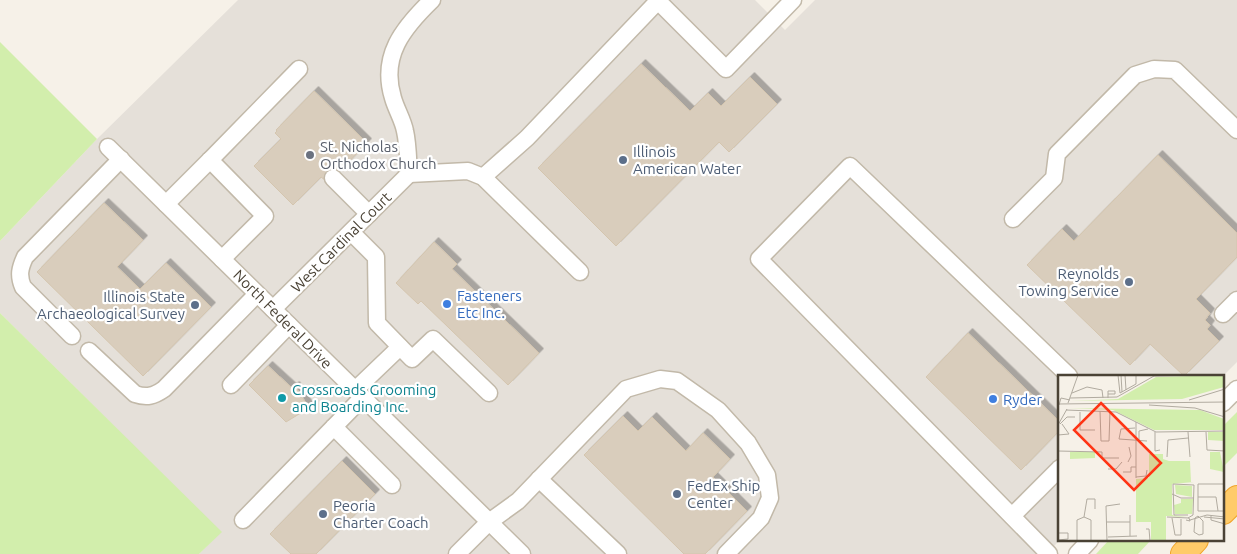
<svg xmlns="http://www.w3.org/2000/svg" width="1237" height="554" viewBox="0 0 1237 554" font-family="Ubuntu,sans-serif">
	<defs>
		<filter id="shadow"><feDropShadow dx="4.5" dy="-4.5" stdDeviation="0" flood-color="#0004"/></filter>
	</defs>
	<rect width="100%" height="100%" fill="#f6f1e8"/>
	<!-- industrial -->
	<path fill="#e5e0d9" d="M238,0H755L785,30L815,0H1237V362L1223,376H1060V540L1046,554H199L221,532L0,313V241L97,139Z"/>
	<!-- green -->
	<g fill="#d2eeac">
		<path d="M0,42L97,139L0,241Z"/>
		<path d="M0,313L222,532L199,554H0Z"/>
		<path d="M1237,412V453L1223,467V426Z"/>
		<path d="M1109,540H1151L1138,554H1096Z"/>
	</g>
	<!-- building -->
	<g fill="#d9cdbc" stroke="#d4c5ae" filter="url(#shadow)">
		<path d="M641,64L690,111L708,93L721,106L750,77L777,104L729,152L719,142L616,246L538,168Z"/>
		<path d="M314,91L367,143L330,181H326L321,177L293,205L254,166L281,139L275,133L277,131L276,130Z"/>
		<path d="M1158,155L1237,233V257L1196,299L1210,313L1205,320L1210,325L1207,329L1219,341L1184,376L1150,344L1130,365L1027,265L1062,229L1074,241Z"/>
		<path d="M104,203L143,240L117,267L140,289L166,263L211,307L143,376L37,272Z"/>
		<path d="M434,242L457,264L452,269L539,353L508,385L421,301L418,304L396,283Z"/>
		<path d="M968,333L1060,422V430L1021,470L926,377Z"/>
		<path d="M268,366L292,388L295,386L309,408L286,422L249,385Z"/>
		<path d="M623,416L638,431L652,417L686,451L703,433L730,459L713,477L747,511L705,554H684L584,455Z"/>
		<path d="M342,461L375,494L316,554H291L270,534Z"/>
	</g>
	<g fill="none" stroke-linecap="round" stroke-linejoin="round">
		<defs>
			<g id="minor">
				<path d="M108,147L522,554"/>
				<path d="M409,174L468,171L483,177L580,272"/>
				<path d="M409,174C408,160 408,144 405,131C403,120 396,109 393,98C380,56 403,28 432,0"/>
				<path d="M483,177L527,138L658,1L726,69L793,0"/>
				<path d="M333,178L369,214"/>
				<path d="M166,204L210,160"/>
				<path d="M1013,219L1054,178L1057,154L1135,75L1154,69L1175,70L1237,130"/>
				<path d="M351,232L376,257L377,323L412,359L433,339L489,393"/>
				<path d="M222,259L265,216L210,160L299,69"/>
				<path d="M273,309L409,174"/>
				<path d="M1223,314L1237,300"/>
				<path d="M72,336L23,287C18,275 20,268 25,257L121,159"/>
				<path d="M89,351L135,394C147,398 154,396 164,389L257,294"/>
				<path d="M231,385L289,325"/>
				<path d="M355,390L400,347"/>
				<path d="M1223,403L1237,389"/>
				<path d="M334,427L392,485"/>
				<path d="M539,479L618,554"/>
				<path d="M1012,516L1060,468"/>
				<path d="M243,520L362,398"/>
				<path d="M457,554L489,522L518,501L626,389L660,379L677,381L718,410L748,443L767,475L770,498L761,518L726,554"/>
				<path d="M1049,554L759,259L850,166L1069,376"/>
				<path d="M1077,554L1090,540"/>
			</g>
			<g id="highway">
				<path d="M1223,512L1237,498"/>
				<path d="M1183,554L1196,540"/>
			</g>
		</defs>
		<!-- minor casing -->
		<use href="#minor" stroke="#c2b9a9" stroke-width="19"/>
		<!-- highway casing -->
		<use href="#highway" stroke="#f0a328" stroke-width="26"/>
		<!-- minor -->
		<use href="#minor" stroke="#fff" stroke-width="16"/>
		<!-- highway -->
		<use href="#highway" stroke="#ffcb69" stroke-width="24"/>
	</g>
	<!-- markers -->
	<circle fill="#6b7280" stroke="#fff" stroke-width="2" cx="310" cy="155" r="5"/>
	<g fill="#5c6f8a" stroke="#fff" stroke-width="2">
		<circle cx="623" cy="160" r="5"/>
		<circle cx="1129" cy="282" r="5"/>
		<circle cx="195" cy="305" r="5"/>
		<circle cx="677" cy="494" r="5"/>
		<circle cx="323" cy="514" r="5"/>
	</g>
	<g fill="#3f7fe0" stroke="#fff" stroke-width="2">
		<circle cx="447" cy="304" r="5"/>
		<circle cx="993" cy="399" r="5"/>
	</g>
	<circle fill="#0f9aa8" stroke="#fff" stroke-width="2" cx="282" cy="398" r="5"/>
	<g text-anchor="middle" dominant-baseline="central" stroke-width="4.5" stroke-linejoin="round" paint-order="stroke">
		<!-- worship labels -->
		<g font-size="15" fill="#5b616d" stroke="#fff" text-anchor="start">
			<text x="320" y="146">St. Nicholas<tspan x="320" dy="17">Orthodox Church</tspan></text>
		</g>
		<!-- service labels -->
		<g font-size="15" fill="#4e5e75" stroke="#fff" text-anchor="start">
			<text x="633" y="151">Illinois<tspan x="633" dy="17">American Water</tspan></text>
			<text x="1119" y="273" text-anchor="end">Reynolds<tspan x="1119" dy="17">Towing Service</tspan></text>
			<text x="185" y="296" text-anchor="end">Illinois State<tspan x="185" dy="17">Archaeological Survey</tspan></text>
			<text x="687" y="485">FedEx Ship<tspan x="687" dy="17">Center</tspan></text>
			<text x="333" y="505">Peoria<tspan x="333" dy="17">Charter Coach</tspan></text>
		</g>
		<!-- street labels -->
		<g font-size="15" fill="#4a4235" stroke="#fff">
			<text transform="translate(341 242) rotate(-45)">West Cardinal Court</text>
			<text transform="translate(283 319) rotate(45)">North Federal Drive</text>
		</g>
		<!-- shop labels -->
		<g font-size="15" fill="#366cbe" stroke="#fff" text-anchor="start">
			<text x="457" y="295">Fasteners<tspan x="457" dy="17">Etc Inc.</tspan></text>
			<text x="1003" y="399">Ryder</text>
		</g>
		<!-- culture labels -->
		<g font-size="15" fill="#0d838f" stroke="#fff" text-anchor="start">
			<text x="292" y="389">Crossroads Grooming<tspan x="292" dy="17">and Boarding Inc.</tspan></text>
		</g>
	</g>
	<!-- overview -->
	<g transform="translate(1058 375)">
		<rect width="166" height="166" fill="#f6f1e8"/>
		<path d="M166,0V12L124,24L13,26L60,24L98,2ZM11,33L142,35L166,44V55H96L55,35ZM150,57H166V66L150,65ZM12,77H37V83L12,84ZM152,77H162L166,97L152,94ZM91,79H105V84L111,86H132L133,107H136L114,109V140L129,142L108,141V166H93V147H78V104L91,103ZM117,110L134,111V122L118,119ZM123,124H135L134,139H117L116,130L123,128Z" fill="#d2eeac"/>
		<path fill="none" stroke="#b1aba0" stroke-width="1" d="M60,0L62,18L78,9V0M63,0L64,17M67,0L68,15M14,18L29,12L44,15L45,23M50,19H57V16H50V23M12,23L59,22L96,1L138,0M131,25L167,14M10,28L20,0M0,29L167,27M1,30L3,23L12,25M91,30L137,33L167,42M8,35L58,37L98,57L167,56M42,36L43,66H51L52,36M22,37V55H37M2,49L9,42H17M0,50L9,34M77,53L63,54L61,64L89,66M97,57V76L102,75M130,57L132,82M148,57L149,75L167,76M0,60L11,59L4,49M81,66V56L90,54M0,76L44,77V83H61M109,82L110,65L130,63M70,87L73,81L71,72M50,94H58L64,87M65,97H73V92H78M78,102L88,101L89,95M78,103V47M167,109H140V136H167M114,119L123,123H136M140,122H158L160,136M72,140V161M130,140H116L115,109L136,110L135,140L130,143M140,141L145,146V159L141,160L136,157L137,143ZM153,141V145L167,149M26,142L29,124H37V134M26,142L33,145V166M109,142L131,143L132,146L128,145M146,142L167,144M114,143L117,160H123V144M132,145L149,140L167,142M48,147H72M88,154H91L92,166M0,158H10V164L0,165M50,162L79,161M19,166V145L26,142M49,166L48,131L62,129"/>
		<path fill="#ff3515" fill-opacity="0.15" stroke="#ff3515" stroke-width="2.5" d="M43,28L103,88L76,115L16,55Z"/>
		<rect width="166" height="166" fill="none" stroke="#4a4235" stroke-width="2.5"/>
	</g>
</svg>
